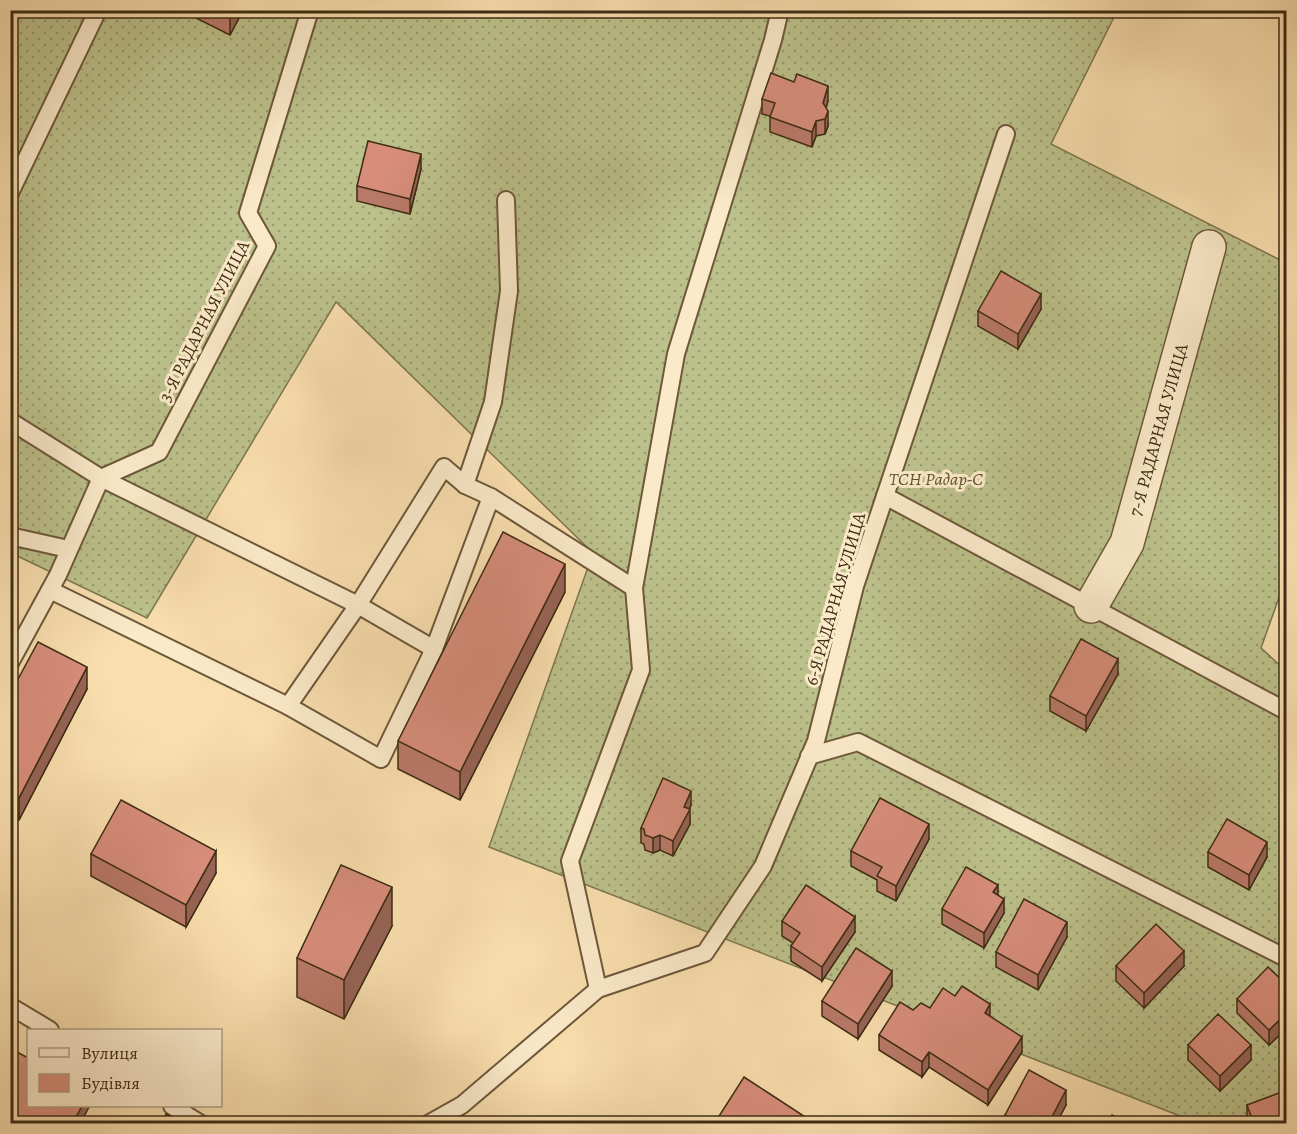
<svg xmlns="http://www.w3.org/2000/svg" width="1297" height="1134" viewBox="0 0 1297 1134" font-family="Alegreya,serif">
	<defs>
		<pattern id="grass-dots" width="8" height="8" patternUnits="userSpaceOnUse" patternTransform="scale(1.5)"><rect width="8" height="8" fill="#bcc18b"/><path d="M2 2h.1M6 6h.1" fill="none" stroke="#9a9d70" stroke-width="1.8" stroke-linecap="round"/></pattern>
	</defs>
	<rect width="100%" height="100%" fill="#f9deae"/>
	<filter id="stains"><feTurbulence type="fractalNoise" baseFrequency=".00333" numOctaves="4"/><feColorMatrix values="0 0 0 0 .2 0 0 0 0 .09 0 0 0 0 .02 0 0 0 .5 -.17"/></filter>
	<radialGradient id="worn" r=".72"><stop offset=".6" stop-color="#630" stop-opacity="0"/><stop offset="1" stop-color="#630" stop-opacity=".3"/></radialGradient>
	<!-- grass -->
	<path fill="url(#grass-dots)" stroke="#7d764f" stroke-width="1.5" d="M10,11H1117L1051,144L1286,263V578L1261,648L1286,671V1123H1198L489,847L593,553L336,302L147,618L11,553Z"/>
	<g fill="none" stroke-linecap="round" stroke-linejoin="round">
		<defs>
			<g id="service">
				<path d="M10,193L98,10"/>
				<path d="M10,421L101,478L358,605L434,649"/>
				<path d="M465,485L493,402L509,291L506,200"/>
				<path d="M885,496L1286,711"/>
				<path d="M10,536L68,549"/>
				<path d="M50,590L288,706L358,605L444,467L465,485L491,497L634,588"/>
				<path d="M10,663L58,575L101,478L159,452L267,246L248,213L310,10"/>
				<path d="M288,706L381,759L434,649L491,497"/>
				<path d="M809,756L858,742L1286,958"/>
				<path d="M598,989L570,861L641,670L634,588L676,354L773,40L780,10"/>
				<path d="M10,1006L50,1030"/>
				<path d="M172,1106L201,1124"/>
				<path d="M428,1124L462,1105L598,989L705,953L763,866L816,741L855,586L1006,134"/>
			</g>
			<g id="minor">
				<path id="s1" d="M1091,606L1127,543L1209,247"/>
			</g>
		</defs>
		<!-- service casing -->
		<use href="#service" stroke="#6d583a" stroke-width="20"/>
		<!-- minor casing -->
		<use href="#minor" stroke="#6d583a" stroke-width="36"/>
		<!-- service -->
		<use href="#service" stroke="#fbeaca" stroke-width="16"/>
		<!-- minor -->
		<use href="#minor" stroke="#fbeaca" stroke-width="33"/>
	</g>
	<!-- wall -->
	<g fill="#b97969" stroke="#3e2c13" stroke-width="1.5">
		<path d="M190,10H241V14L230,35L190,15Z"/>
		<path d="M762,99L828,101L826,108L828,126L825,134L816,136L812,147L770,132V116L762,114Z"/>
		<path d="M421,169L410,214L357,201V186Z"/>
		<path d="M1041,309L1018,349L978,326V311Z"/>
		<path d="M565,592L460,800L398,769V741Z"/>
		<path d="M1118,674L1086,731L1050,711V696Z"/>
		<path d="M87,689L19,820L10,815V694Z"/>
		<path d="M691,805L689,809L690,824L673,856L660,850L653,853L645,850L644,844L641,843V828Z"/>
		<path d="M929,839L896,901L877,891V880L851,866V851Z"/>
		<path d="M1208,852L1267,857L1249,890L1208,867Z"/>
		<path d="M91,854L216,873L186,927L91,876Z"/>
		<path d="M998,895L1004,913L984,948L942,924V909Z"/>
		<path d="M782,921L855,932L822,981L791,961V946L793,943L782,936Z"/>
		<path d="M392,926L344,1019L297,997V958Z"/>
		<path d="M1067,937L1038,990L996,967V952Z"/>
		<path d="M1116,966H1184L1144,1008L1116,981Z"/>
		<path d="M1287,985V1028L1269,1045L1237,1013V999Z"/>
		<path d="M892,986L858,1039L822,1016V1001Z"/>
		<path d="M930,1008L990,1017L1022,1052L988,1105L929,1067L922,1077L879,1050V1035L913,1010Z"/>
		<path d="M1188,1045L1251,1060L1220,1091L1188,1060Z"/>
		<path d="M10,1048L89,1106L80,1124H10Z"/>
		<path d="M1066,1105L1056,1124H1005V1115Z"/>
		<path d="M1247,1105L1287,1124H1249L1247,1120Z"/>
	</g>
	<!-- shaded-wall -->
	<g fill="#966355" stroke="#3e2c13" stroke-width="1.5">
		<path d="M232,10H241V14L230,35V13Z"/>
		<path d="M828,86V101L823,118V103Z"/>
		<path d="M828,111V126L825,134V119Z"/>
		<path d="M816,121V136L812,147V132Z"/>
		<path d="M421,154V169L410,214V199Z"/>
		<path d="M1041,294V309L1018,349V334Z"/>
		<path d="M565,564V592L460,800V772Z"/>
		<path d="M1118,659V674L1086,731V716Z"/>
		<path d="M87,667V689L19,820V798Z"/>
		<path d="M691,791V805L687,815L690,809V824L673,856V841L684,807Z"/>
		<path d="M929,824V839L896,901V886Z"/>
		<path d="M660,835V850L653,853V838Z"/>
		<path d="M1267,842V857L1249,890V875Z"/>
		<path d="M216,851V873L186,927V905Z"/>
		<path d="M998,885V900L993,892Z"/>
		<path d="M392,887V926L344,1019V980Z"/>
		<path d="M1004,899V913L984,948V933Z"/>
		<path d="M855,917V932L822,981V967Z"/>
		<path d="M1067,922V937L1038,990V975Z"/>
		<path d="M1184,951V966L1144,1008V993Z"/>
		<path d="M892,971V986L858,1039V1024Z"/>
		<path d="M990,1004V1019L985,1013Z"/>
		<path d="M1287,1013V1028L1269,1045V1030Z"/>
		<path d="M1022,1037V1052L988,1105V1090Z"/>
		<path d="M1251,1045V1060L1220,1091V1076Z"/>
		<path d="M929,1052V1067L922,1077V1062Z"/>
		<path d="M1066,1090V1105L1056,1124H1048Z"/>
		<path d="M82,1106H89V1107L80,1124H72Z"/>
	</g>
	<!-- building -->
	<g fill="#d78d7a" stroke="#3e2c13" stroke-width="1.5">
		<path d="M771,73L794,82L797,74L828,86L823,103L828,111L825,119L816,121L812,132L770,117L775,103L762,99Z"/>
		<path d="M368,141L421,154L410,199L357,186Z"/>
		<path d="M1001,271L1041,294L1018,334L978,311Z"/>
		<path d="M503,532L565,564L460,772L398,741Z"/>
		<path d="M1081,639L1118,659L1086,716L1050,696Z"/>
		<path d="M38,642L87,667L19,798L10,793V694Z"/>
		<path d="M663,778L691,791L684,807L690,809L673,841L660,835L653,838L645,835L644,829L641,828Z"/>
		<path d="M880,798L929,824L896,886L877,876L882,867L851,851Z"/>
		<path d="M121,800L216,851L186,905L91,854Z"/>
		<path d="M1227,819L1267,842L1249,875L1208,852Z"/>
		<path d="M341,865L392,887L344,980L297,958Z"/>
		<path d="M966,867L998,885L993,892L1004,899L984,933L942,909Z"/>
		<path d="M806,885L855,917L822,967L791,946L800,933L782,921Z"/>
		<path d="M1024,899L1067,922L1038,975L996,952Z"/>
		<path d="M1156,924L1184,951L1144,993L1116,966Z"/>
		<path d="M856,948L892,971L858,1024L822,1001Z"/>
		<path d="M1268,967L1287,985V1013L1269,1030L1237,999Z"/>
		<path d="M962,986L990,1004L985,1013L1022,1037L988,1090L929,1052L922,1062L879,1035L900,1002L913,1010L921,1003L930,1008L943,988L955,996Z"/>
		<path d="M1218,1014L1251,1045L1220,1076L1188,1045Z"/>
		<path d="M10,1048L28,1058V1106H82L72,1124H27L10,1114Z"/>
		<path d="M1029,1070L1066,1090L1048,1124H1021L1005,1115Z"/>
		<path d="M744,1077L816,1124H714Z"/>
		<path d="M1287,1090V1124H1254L1247,1105Z"/>
		<path d="M166,1114L186,1124H161Z"/>
		<path d="M1112,1115L1128,1124H1108Z"/>
	</g>
	<g text-anchor="middle" dominant-baseline="central" stroke-width="6" stroke-linejoin="round" paint-order="stroke">
		<!-- street labels -->
		<g font-size="18" fill="#3e2c13" stroke="#fbeaca">
			<text transform="translate(204 321) rotate(-63)">3-Я РАДАРНАЯ УЛИЦА</text>
			<text stroke="none"><textPath href="#s1" startOffset="190">7-Я РАДАРНАЯ УЛИЦА</textPath></text>
			<text transform="translate(835 599) rotate(-74)">6-Я РАДАРНАЯ УЛИЦА</text>
		</g>
		<!-- park labels -->
		<g font-size="18" font-style="italic" fill="#5e5131" stroke="#fbeaca">
			<text x="936" y="479">ТСН Радар-С</text>
		</g>
	</g>
	<!-- margin -->
	<rect width="1297" height="1134" fill="none" stroke="#f9deae" stroke-width="36"/>
	<rect x="12" y="12" width="1273" height="1110" fill="none" stroke="#3e2c13" stroke-width="3"/>
	<rect x="18" y="18" width="1261" height="1098" fill="none" stroke="#3e2c13" stroke-width="1.5"/>
	<!-- legend -->
	<rect x="27" y="1029" width="195" height="78" fill="#fbeaca" stroke="#af9e81" stroke-width="1.5"/>
	<rect x="39" y="1048" width="30" height="9" fill="#fbeaca" stroke="#af9e81" stroke-width="1.5"/>
	<text x="81" y="1059" font-size="18" fill="#3e2c13">Вулиця</text>
	<rect x="39" y="1074" width="30" height="18" fill="#d78d7a" stroke="#af9e81" stroke-width="1.5"/>
	<text x="81" y="1089" font-size="18" fill="#3e2c13">Будівля</text>
	<rect width="100%" height="100%" filter="url(#stains)"/>
	<rect width="100%" height="100%" fill="url(#worn)"/>
</svg>
